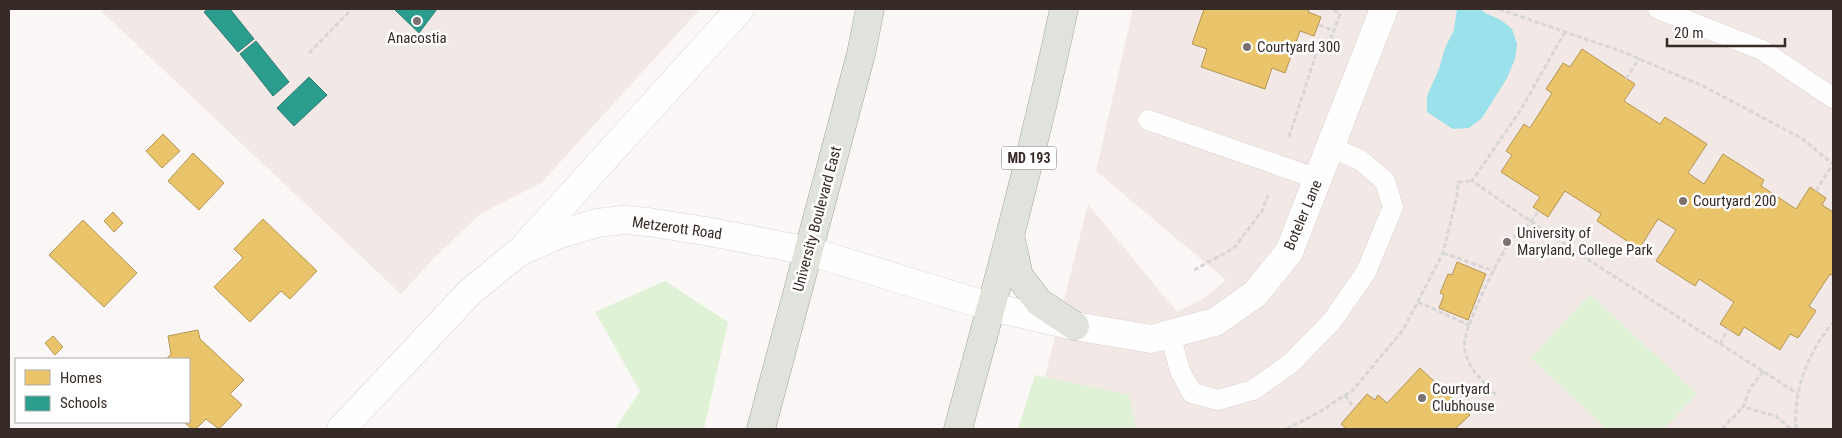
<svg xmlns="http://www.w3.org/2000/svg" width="1842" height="438" viewBox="0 0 1842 438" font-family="'Roboto Condensed',sans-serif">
	<rect width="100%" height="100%" fill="#faf7f6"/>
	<!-- built -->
	<g fill="#f2e8e5">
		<path d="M99,9H700L541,183L480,214L432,260L401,294Z"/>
		<path d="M1133,9H1833V429H1032L1088,204L1177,312L1203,299L1226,280L1096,171Z"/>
	</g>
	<!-- green -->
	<g fill="#dff2d6">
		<path d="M665,281L728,322L704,429H615L640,391L595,312Z"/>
		<path d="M1590,294L1697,394L1664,429H1607L1531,358Z"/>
		<path d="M1035,375L1129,395L1136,429H1018Z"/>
	</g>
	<!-- water -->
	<path fill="#9ae1ec" d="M1457,9H1482L1483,12L1501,20L1512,29L1517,44L1515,59L1507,78L1482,118L1469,128L1453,129L1427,112V96L1439,69L1445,48L1454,30Z"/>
	<!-- homes -->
	<g fill="#e9c46a" stroke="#b49656">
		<path d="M1204,9H1309L1308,12L1321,17L1314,36L1300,31L1285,73L1272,68L1265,89L1201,67L1207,49L1192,44Z"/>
		<path d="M1582,49L1635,84L1624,101L1660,124L1665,117L1707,144L1688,173L1704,184L1723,154L1764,180L1761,186L1796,209L1810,187L1826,198L1822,205L1833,212V276L1830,274L1809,306L1816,311L1798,338L1790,334L1780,350L1744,327L1739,336L1720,324L1734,302L1699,279L1695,286L1656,261L1676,230L1658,219L1639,249L1597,221L1601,214L1565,191L1548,217L1533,207L1540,197L1501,172L1512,155L1506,151L1524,124L1530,128L1552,93L1546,89L1563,63L1570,67Z"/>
		<path d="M163,134L180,151L162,168L146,151Z"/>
		<path d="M193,153L224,183L199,210L168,181Z"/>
		<path d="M113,212L123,223L114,232L104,221Z"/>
		<path d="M263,219L317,271L290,299L281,291L250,322L214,287L243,258L234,249Z"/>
		<path d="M83,220L137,273L104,307L49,255Z"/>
		<path d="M1457,262L1486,274L1468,320L1439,308L1444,295L1440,293L1448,274L1452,275Z"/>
		<path d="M198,330L200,339L244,380L230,394L242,405L219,429L206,419L196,429H192L184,422H189V359H166L171,354L168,336Z"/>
		<path d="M53,336L63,347L55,355L45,343Z"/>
		<path d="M1420,368L1470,415L1455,429H1347L1341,424L1367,394L1375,400L1378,395L1387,403Z"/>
	</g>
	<!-- schools -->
	<g fill="#2a9d8f" stroke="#2e7b70">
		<path d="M208,9H230L254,39L238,52L204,12Z"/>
		<path d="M394,9H437L419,33Z"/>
		<path d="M256,41L289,82L273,96L240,54Z"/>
		<path d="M309,77L327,95L294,126L277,108Z"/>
	</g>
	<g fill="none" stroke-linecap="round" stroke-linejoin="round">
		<defs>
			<g id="lane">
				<path d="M1658,9L1762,50L1833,98"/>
				<path d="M1148,120L1318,179"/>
				<path d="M1170,334L1180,371L1192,393L1218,400L1253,390L1291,363L1332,321L1366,272L1393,207L1385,181L1360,160L1331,147"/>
			</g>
			<g id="street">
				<path d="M526,245L740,9"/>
				<path d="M341,429L470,292L503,265L519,252L560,234L597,223L623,220L648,222L705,231L809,251L991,307L1075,326L1151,339L1215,322L1255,294L1289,252L1384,9"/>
			</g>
			<g id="primary">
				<path d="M1011,239L1019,276L1039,302L1075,326"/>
				<path d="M761,429L861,54L870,9"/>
				<path d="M958,429C996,290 1034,150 1064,9"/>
			</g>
		</defs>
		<!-- lane casing -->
		<use href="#lane" stroke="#dad3d1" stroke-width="21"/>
		<!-- street casing -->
		<use href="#street" stroke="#dad3d1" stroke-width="29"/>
		<!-- primary casing -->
		<use href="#primary" stroke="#a1a496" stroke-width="29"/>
		<!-- path -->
		<g stroke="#d8d7d7" stroke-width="3" stroke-dasharray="5 2.5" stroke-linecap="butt">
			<path d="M1499,9L1623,52L1703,86L1801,138L1833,164"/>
			<path d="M1319,25L1334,31"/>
			<path d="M1565,32L1520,111L1472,181L1573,250L1797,393"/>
			<path d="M309,53L352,9"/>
			<path d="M1626,79L1639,58"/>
			<path d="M1289,137L1318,48L1327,49L1340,14L1332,9"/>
			<path d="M1816,191L1833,164"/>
			<path d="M1443,253L1494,271"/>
			<path d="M1194,270L1234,248L1262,211L1268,195"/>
			<path d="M1418,302L1469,325"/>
			<path d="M1720,344L1728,329"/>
			<path d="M1763,371L1750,389L1743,407L1776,416L1791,429"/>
			<path d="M1345,395L1354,408"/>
			<path d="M1496,395C1485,383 1471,372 1466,355C1464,351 1464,344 1465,340C1467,323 1499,256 1510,242C1520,229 1529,228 1538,211"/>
			<path d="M1286,429L1318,413L1353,390L1403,330L1443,253L1457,196L1458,182L1472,181"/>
			<path d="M1722,429L1743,407"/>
			<path d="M1796,429C1793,392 1808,351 1833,323"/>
		</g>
		<!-- lane -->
		<use href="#lane" stroke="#fefefe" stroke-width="20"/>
		<!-- street -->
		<use href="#street" stroke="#fefefe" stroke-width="28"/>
		<!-- primary -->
		<use href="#primary" stroke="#e0e3dc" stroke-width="28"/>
	</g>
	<!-- markers -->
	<g fill="#7b726f" stroke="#fff" stroke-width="2">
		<circle cx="417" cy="21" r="5"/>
		<circle cx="1247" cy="47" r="5"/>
		<circle cx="1683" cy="201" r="5"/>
		<circle cx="1507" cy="242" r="5"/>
		<circle cx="1422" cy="398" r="5"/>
	</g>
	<g text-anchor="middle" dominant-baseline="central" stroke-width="5" stroke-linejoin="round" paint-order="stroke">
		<!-- shield labels -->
		<rect fill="#fff" stroke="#736b68" stroke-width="1" x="1001.5" y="146.5" width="55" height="23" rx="4"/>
		<g font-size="14" font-weight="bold" fill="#372b27">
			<text x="1029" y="158">MD 193</text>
		</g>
		<!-- poi labels -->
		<g font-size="15" fill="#372b27" stroke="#fff" text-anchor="start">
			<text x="417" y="38" text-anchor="middle">Anacostia</text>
			<text x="1257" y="47">Courtyard 300</text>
			<text x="1693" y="201">Courtyard 200</text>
			<text x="1517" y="233">University of<tspan x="1517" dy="17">Maryland, College Park</tspan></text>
			<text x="1432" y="389">Courtyard<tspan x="1432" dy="17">Clubhouse</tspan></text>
		</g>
		<!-- street labels -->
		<g font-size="15" fill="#372b27" stroke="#fff">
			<text transform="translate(1303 215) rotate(-67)">Boteler Lane</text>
			<text transform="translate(817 219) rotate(-75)">University Boulevard East</text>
			<text transform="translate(677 228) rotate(8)">Metzerott Road</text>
		</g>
	</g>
	<!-- border -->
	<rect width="1842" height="438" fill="none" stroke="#372b27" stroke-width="20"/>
	<!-- legend -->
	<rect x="15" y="358" width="175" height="65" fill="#ffffff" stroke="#afaaa9"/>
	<rect x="25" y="370" width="25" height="15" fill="#e9c46a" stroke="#afaaa9"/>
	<text x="60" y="383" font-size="15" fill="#372b27">Homes</text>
	<rect x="25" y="396" width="25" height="15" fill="#2a9d8f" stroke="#afaaa9"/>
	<text x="60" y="408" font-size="15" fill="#372b27">Schools</text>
	<!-- scale -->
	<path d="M1667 38v8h118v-8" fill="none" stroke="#372b27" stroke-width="2.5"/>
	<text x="1674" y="38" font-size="15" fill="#372b27" stroke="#ffffff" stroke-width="4" paint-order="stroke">20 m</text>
</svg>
